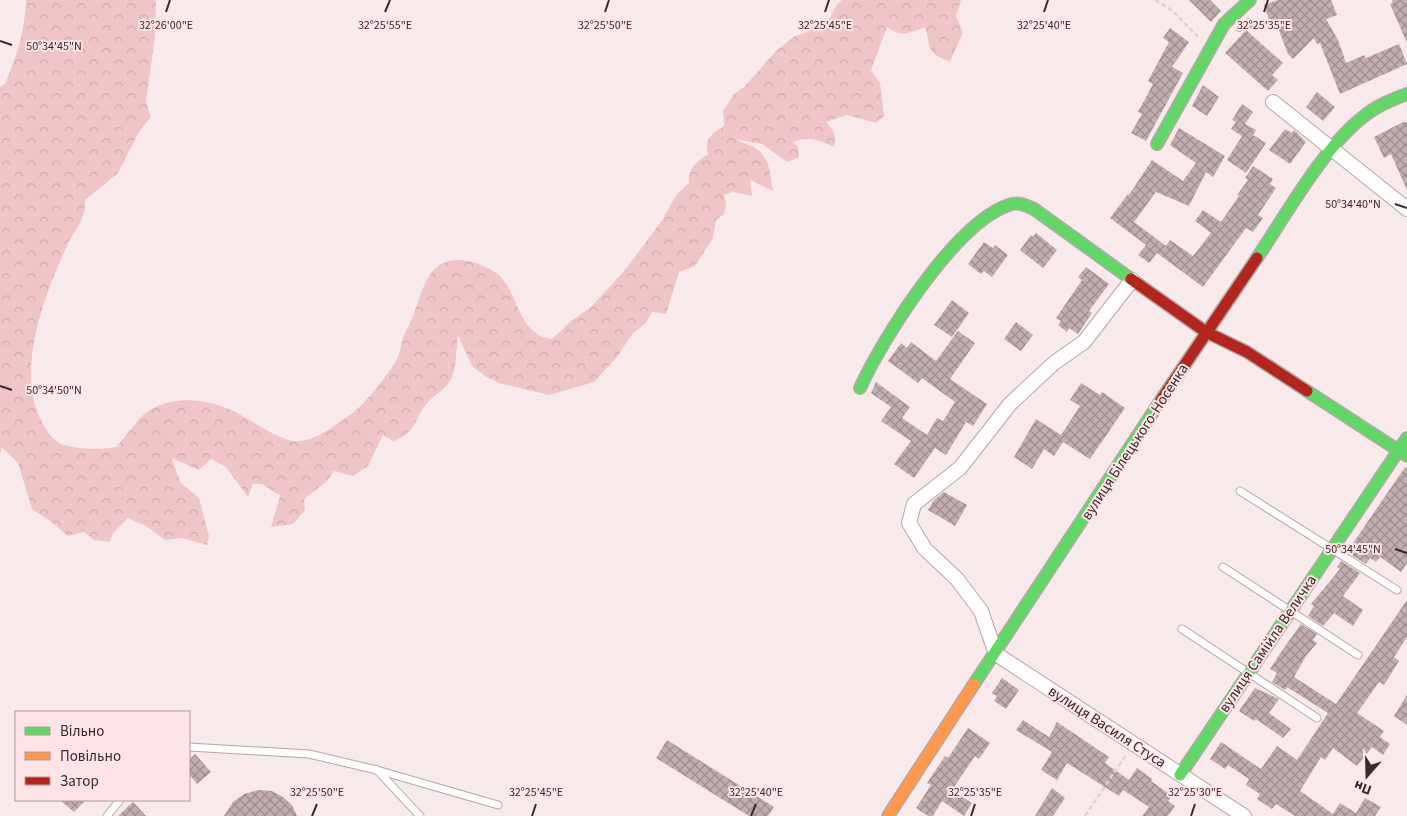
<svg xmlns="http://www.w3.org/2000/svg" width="1407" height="816" viewBox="0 0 1407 816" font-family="'Source Sans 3',sans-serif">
	<defs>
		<pattern id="forest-crowns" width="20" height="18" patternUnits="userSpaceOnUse" patternTransform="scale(1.25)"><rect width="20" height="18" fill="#efc5c8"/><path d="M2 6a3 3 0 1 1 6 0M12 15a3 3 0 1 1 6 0" fill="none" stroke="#cea9ac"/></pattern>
		<pattern id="building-cross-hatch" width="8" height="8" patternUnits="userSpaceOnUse" patternTransform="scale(1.25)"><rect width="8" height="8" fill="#c2adaf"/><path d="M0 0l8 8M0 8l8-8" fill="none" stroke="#9f8d8f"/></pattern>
	</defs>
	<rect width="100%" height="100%" fill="#f8eaeb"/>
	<!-- forest -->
	<path fill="url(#forest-crowns)" d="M26,0H156L155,36L146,102L151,117L140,130L118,173L85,200C86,221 74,230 66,248C44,296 16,369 41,420C45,429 53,441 63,445C78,449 101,450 116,447C125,438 132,427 140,418C166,392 210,398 239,414C254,422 276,438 293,441C313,444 338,423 354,412C364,405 393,369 398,357C401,350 401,342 404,335C406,330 409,326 411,321C420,302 423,270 446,262C456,258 466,260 476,263C485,267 495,270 502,278C519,299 520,335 552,339L571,321L591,307L624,271L661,222L677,194L689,183C688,168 696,162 708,154C703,139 713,133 724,126L723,111L734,94L744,87L776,51L795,36L808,32L813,24C838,21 828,11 842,0H961L956,16L963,33L950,61C926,55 931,46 925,27C908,33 903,38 887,27L871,70L880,83L884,116L876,123L847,115L826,122C833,130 837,135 834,147C820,140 808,135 793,142L798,147L799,157L787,162L762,144L736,139C742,143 752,145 758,150C771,161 770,177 773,191L750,180L752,196L733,192L724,195L726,204L724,214L716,220L713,238L695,266L679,272L666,314L652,312L645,324L633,333L617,357L594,382L549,395L499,383L485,376L472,366L458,335C456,348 457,365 452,377C447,388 439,392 431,399C414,415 419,432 393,441L383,435L368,466L353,476L334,471L327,481L304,499L305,510L293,524L271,527L281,493L279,495L262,484H253L248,497L226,467L211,459L199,470L172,458L180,482L199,498L209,536L207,545L182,538L165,540L146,526L128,518L113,533L110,542L94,540L84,532L68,536L50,521L32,509L18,463L2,447L0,454V87L5,84C17,56 25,30 26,0Z"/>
	<!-- building -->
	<g fill="url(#building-cross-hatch)">
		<path d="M1189,0H1210L1221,11L1211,22Z"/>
		<path d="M1278,0H1331L1337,15L1326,19L1338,40L1346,63L1364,55L1366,58L1399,44L1407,64L1340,94L1320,43L1317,44L1314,38L1293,59L1288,54L1275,20L1270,22L1264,5Z"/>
		<path d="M1392,0H1407V43L1390,4L1393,3Z"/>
		<path d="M1248,18L1258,26L1239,32L1235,30Z"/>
		<path d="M1170,28L1189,42L1172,67L1183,73L1146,141L1131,133L1142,114L1138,112L1153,84L1148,81L1169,42L1163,38Z"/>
		<path d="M1246,30L1283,63L1272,75L1278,80L1268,91L1225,53Z"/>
		<path d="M1203,85L1219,97L1207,116L1192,106Z"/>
		<path d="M1317,92L1335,107L1323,121L1306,107Z"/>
		<path d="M1242,104L1253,112L1245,124L1256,130L1253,135L1266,143L1246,173L1227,160L1242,136L1231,129L1236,122L1232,120Z"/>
		<path d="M1403,122H1407V190L1391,154L1384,158L1374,137Z"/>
		<path d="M1179,128L1225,156L1213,177L1206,172L1189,206L1156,192L1134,222L1166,246L1170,240L1193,256L1211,233L1195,221L1203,210L1221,222L1239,196L1237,195L1248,180L1245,178L1253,166L1273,179L1270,184L1276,188L1258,215L1263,218L1253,232L1246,228L1203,287L1157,253L1149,263L1138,255L1146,245L1110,218L1128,194L1129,195L1152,160L1183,181L1196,163L1170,145Z"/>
		<path d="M1285,129L1292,133L1294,130L1306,142L1290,164L1269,150Z"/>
		<path d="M1036,233L1057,250L1043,268L1020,250L1031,235L1033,237Z"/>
		<path d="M984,242L993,248L995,245L1008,255L992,277L984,271L981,274L968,264Z"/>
		<path d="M1086,267L1109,284L1089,311L1092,313L1078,334L1069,328L1067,332L1058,325L1061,321L1056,318L1082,280L1078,277Z"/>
		<path d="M952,300L969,313L952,337L934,325Z"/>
		<path d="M1016,322L1033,335L1021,351L1004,339Z"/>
		<path d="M958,331L975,343L950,379L987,404L973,426L966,422L946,455L935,448L914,478L894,464L911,441L881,421L891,407L871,393L876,382L910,407L902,418L927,435L937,418L943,421L955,402L922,378L918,383L888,361L901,343L907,348L911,342L936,361Z"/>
		<path d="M1081,383L1100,395L1102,392L1125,408L1090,459L1063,442L1054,456L1044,449L1032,469L1014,457L1036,419L1061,435L1080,406L1070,400Z"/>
		<path d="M1405,467L1407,468V563L1401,572L1380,557L1376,562L1370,558L1366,564L1347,552Z"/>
		<path d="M944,492L967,505L955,526L928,510L934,500Z"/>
		<path d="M1341,561L1360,573L1343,596L1363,610L1353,626L1334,613L1323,626L1308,616L1314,606L1311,604L1340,569L1337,567Z"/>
		<path d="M1407,600V637L1394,657L1399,661L1384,685L1379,682L1357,713L1384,731L1380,737L1390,744L1383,755L1372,747L1357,766L1333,748L1325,760L1321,757L1300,791L1333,814L1340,803L1356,813L1365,798L1381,807L1375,816H1295L1276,804L1272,809L1257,799L1260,794L1246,785L1249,779L1228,765L1225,769L1210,759L1221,742L1261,769L1277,746L1297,760L1328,713L1287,687L1285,690L1272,682L1277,673L1270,669L1281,652L1301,624L1317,634L1313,640L1317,643L1306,656L1294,677L1336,704Z"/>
		<path d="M1002,678L1019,690L1006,709L994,701L997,696L992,693Z"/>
		<path d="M1255,688L1279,699L1269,713L1291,729L1283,738L1256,719L1254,721L1239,711Z"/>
		<path d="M1407,695V725L1394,716Z"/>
		<path d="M1023,720L1049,737L1057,722L1109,757L1105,763L1129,780L1137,768L1152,779L1151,781L1172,796L1168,801L1175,806L1168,816H1142L1149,807L1123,790L1119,796L1067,763L1057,780L1041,770L1052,752L1016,730Z"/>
		<path d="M968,728L990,743L979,759L975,756L952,790L972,803L964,816L942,801L933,816H928L916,808L931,785L927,783L945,756L948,758Z"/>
		<path d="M667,740L774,807L768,816H749L656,758Z"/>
		<path d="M195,754L211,772L197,784L189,774V760Z"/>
		<path d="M1052,788L1065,798L1053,816H1035Z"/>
		<path d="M258,790L272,791L283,797L292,805L297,816H224L233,802L244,794Z"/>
		<path d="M60,800H86L74,812Z"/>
		<path d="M133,802L146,816H118Z"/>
	</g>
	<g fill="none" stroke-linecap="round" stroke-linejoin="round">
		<defs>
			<g id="lane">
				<path d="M1240,491L1397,590"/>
				<path d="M1223,567L1358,655"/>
				<path d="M1182,629L1317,718"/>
				<path d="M189,747L309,754L377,770L498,805"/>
				<path d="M377,770L420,816"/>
				<path d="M107,816L120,800"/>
			</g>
			<g id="street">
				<path d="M1273,102L1407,209"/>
				<path d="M1132,280L1084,342L1054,363L1010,404L960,468L914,504L909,523L925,549L957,579L981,611L996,654L1244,816"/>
			</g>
			<g id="fast">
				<path d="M1157,144L1224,24L1250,0"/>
				<path d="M1257,258C1286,215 1323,148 1363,117C1376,106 1391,100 1407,94"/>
				<path d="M860,388C883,338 957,219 1012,204C1020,202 1027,206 1034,209L1131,279"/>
				<path d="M1307,391L1407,456"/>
				<path d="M974,684L1161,400"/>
				<path d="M1180,775L1407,438"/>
			</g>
			<path id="slow" d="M888,816L974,684"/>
			<g id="jam">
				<path d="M1131,279L1206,332L1247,352L1307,391"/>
				<path d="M1161,400L1257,258"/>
			</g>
		</defs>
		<!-- lane casing -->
		<use href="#lane" stroke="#b5a8a9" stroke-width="9"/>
		<!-- street casing -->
		<use href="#street" stroke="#b5a8a9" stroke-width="16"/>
		<!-- fast casing -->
		<use href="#fast" stroke="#b5a8a9" stroke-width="14"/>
		<!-- slow casing -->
		<use href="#slow" stroke="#b5a8a9" stroke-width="14"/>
		<!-- jam casing -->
		<use href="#jam" stroke="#b5a8a9" stroke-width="14"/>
		<!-- path -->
		<g stroke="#d8d4d4" stroke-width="2.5" stroke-dasharray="5 2.5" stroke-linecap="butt">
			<path d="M1155,0L1173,11L1198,37"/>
			<path d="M1085,816L1126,755"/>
		</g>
		<!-- lane -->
		<use href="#lane" stroke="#fefcfc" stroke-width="7"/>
		<!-- street -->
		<use href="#street" stroke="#fefcfc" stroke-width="14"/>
		<!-- fast -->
		<use href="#fast" stroke="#63d668" stroke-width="11"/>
		<!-- slow -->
		<use href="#slow" stroke="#ff974d" stroke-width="11"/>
		<!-- jam -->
		<use href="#jam" stroke="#b3261e" stroke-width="11"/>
	</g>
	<!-- ticks -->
	<path fill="none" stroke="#3a2a2b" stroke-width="2" d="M166,12L170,0M385,12L390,0M605,12L609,0M825,12L829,0M1044,12L1048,0M1264,12L1268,0M0,41L12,45M1395,204L1407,208M0,386L12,390M1395,549L1407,553M312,816L317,804M532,816L536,804M751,816L756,804M971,816L975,804M1191,816L1195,804"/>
	<g text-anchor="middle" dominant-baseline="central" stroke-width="4" stroke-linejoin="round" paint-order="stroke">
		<!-- street labels -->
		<g font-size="15" fill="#3a2a2b" stroke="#fee4e6">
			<text transform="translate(1135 442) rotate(-57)">вулиця Білецького-Носенка</text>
			<text transform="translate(1268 644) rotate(-56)">вулиця Самійла Величка</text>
			<text transform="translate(1107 727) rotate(33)">вулиця Василя Стуса</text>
		</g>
	</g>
	<g font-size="12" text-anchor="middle" fill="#3a2a2b" stroke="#fee4e6" stroke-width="4" stroke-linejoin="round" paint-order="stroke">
		<text x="385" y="29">32°25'55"E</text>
		<text x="166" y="29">32°26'00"E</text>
		<text x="605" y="29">32°25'50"E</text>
		<text x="825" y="29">32°25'45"E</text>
		<text x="1044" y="29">32°25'40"E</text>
		<text x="1264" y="29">32°25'35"E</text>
		<text x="54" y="50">50°34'45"N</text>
		<text x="1353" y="208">50°34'40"N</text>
		<text x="54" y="394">50°34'50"N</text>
		<text x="1353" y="553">50°34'45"N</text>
		<text x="317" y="796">32°25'50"E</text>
		<text x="536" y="796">32°25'45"E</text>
		<text x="756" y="796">32°25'40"E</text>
		<text x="975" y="796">32°25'35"E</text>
		<text x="1195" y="796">32°25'30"E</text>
	</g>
	<!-- legend -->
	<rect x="15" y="711" width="175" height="90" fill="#fee4e6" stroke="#b09a9b"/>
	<rect x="25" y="727" width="25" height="8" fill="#63d668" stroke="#b09a9b"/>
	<text x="60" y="736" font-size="15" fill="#3a2a2b">Вільно</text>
	<rect x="25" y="752" width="25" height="8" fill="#ff974d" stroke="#b09a9b"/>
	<text x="60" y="761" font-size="15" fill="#3a2a2b">Повільно</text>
	<rect x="25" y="777" width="25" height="8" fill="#b3261e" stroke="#b09a9b"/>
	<text x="60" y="786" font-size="15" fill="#3a2a2b">Затор</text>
	<!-- north arrow -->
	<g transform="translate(1367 776) rotate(200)" stroke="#fee4e6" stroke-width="4" paint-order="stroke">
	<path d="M0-4L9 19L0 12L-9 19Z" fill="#3a2a2b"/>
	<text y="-8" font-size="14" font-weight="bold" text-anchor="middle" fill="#3a2a2b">Пн</text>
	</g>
</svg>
